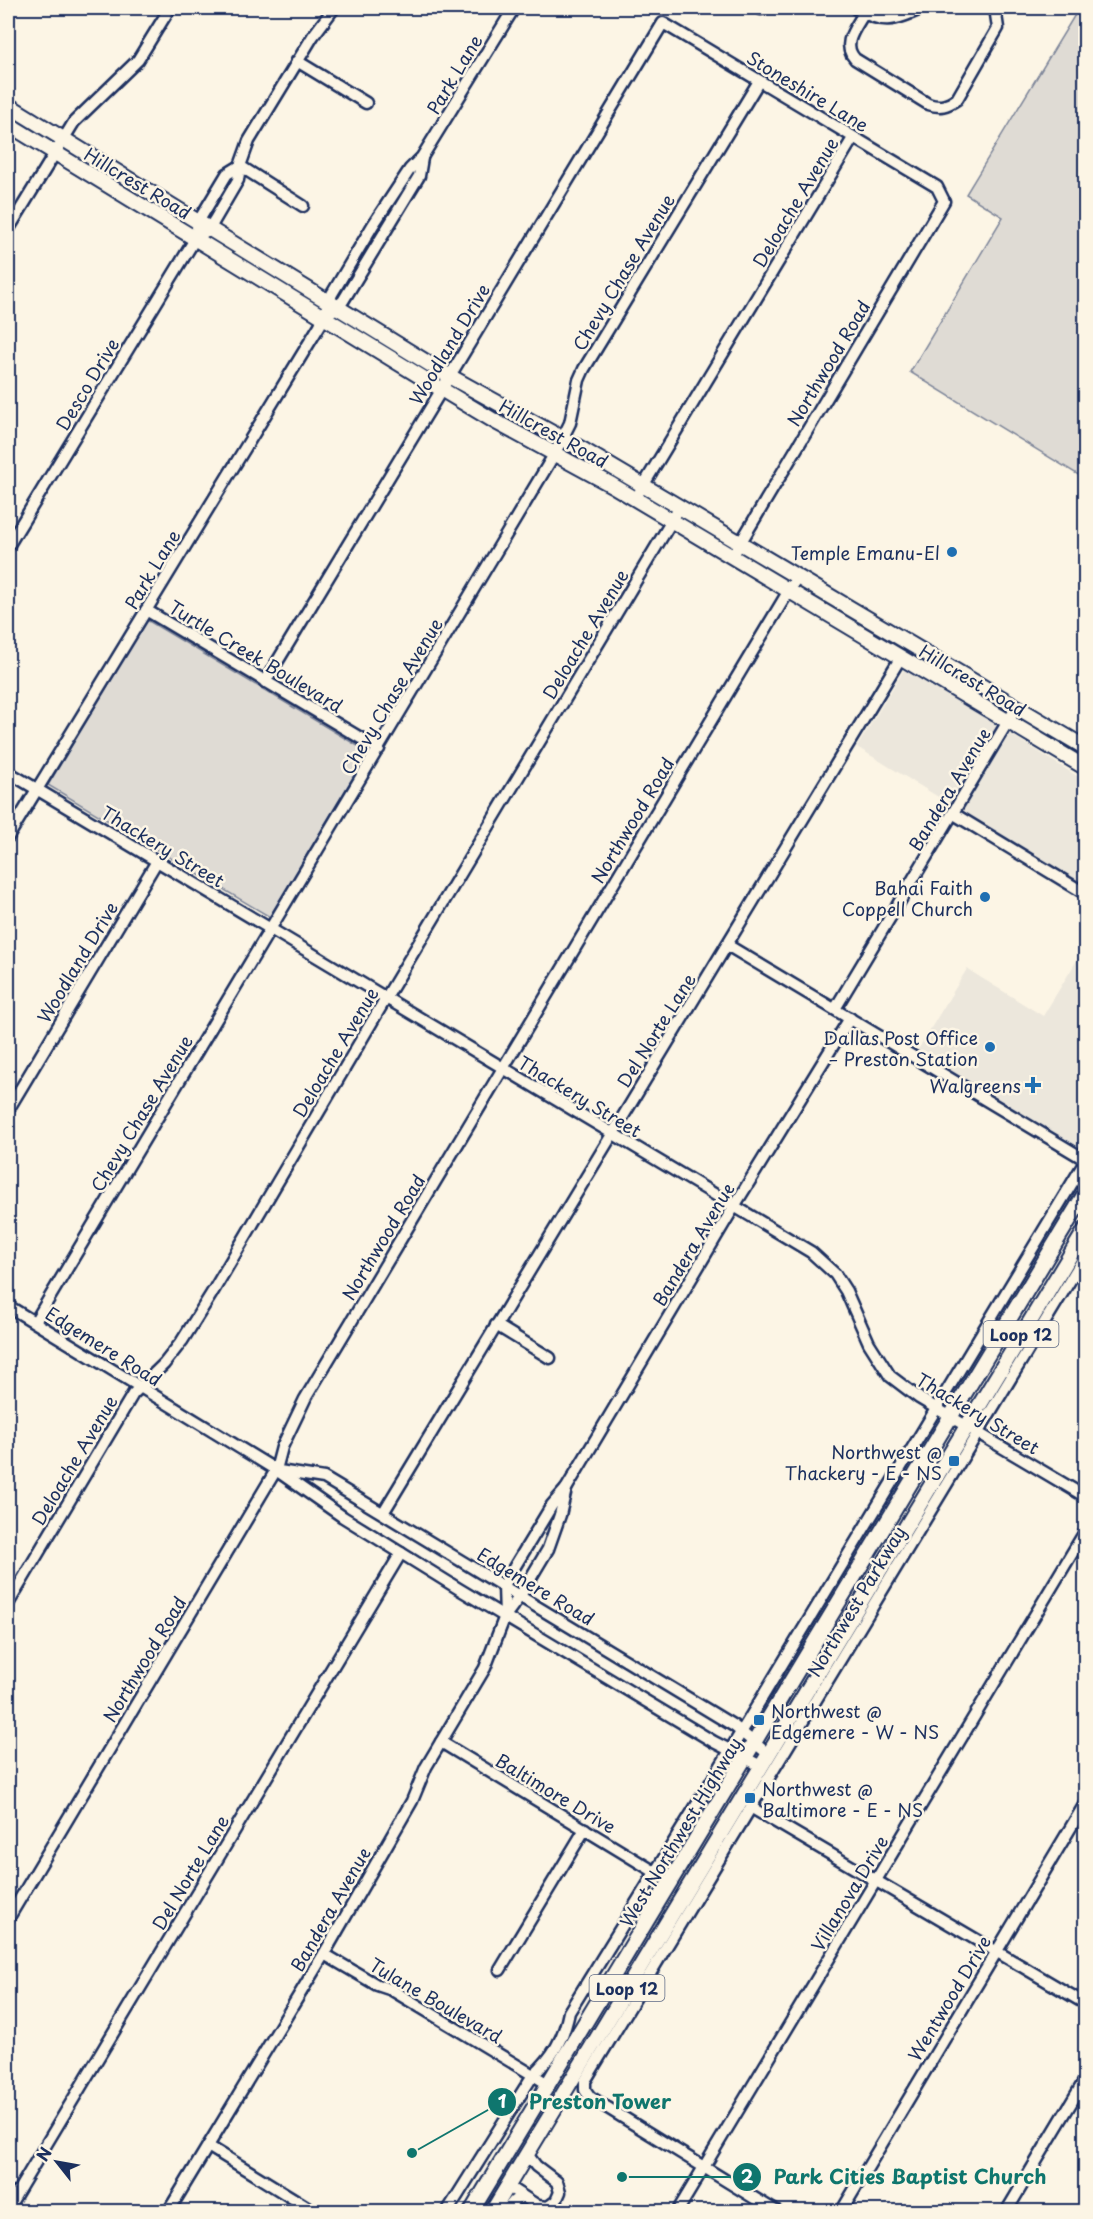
<svg xmlns="http://www.w3.org/2000/svg" width="1093" height="2219" viewBox="0 0 1093 2219" font-family="'Playpen Sans',sans-serif">
	<rect width="100%" height="100%" fill="#fcf5e5"/>
	<filter id="ink" filterUnits="userSpaceOnUse"><feTurbulence type="fractalNoise" baseFrequency=".0167" numOctaves="2"/><feDisplacementMap in="SourceGraphic" scale="12" xChannelSelector="R" yChannelSelector="G"/><feConvolveMatrix kernelMatrix="1 2 1 2 8 2 1 2 1" color-interpolation-filters="sRGB"/></filter>
	<g filter="url(#ink)">
		<!-- built -->
		<g fill="#ece7dc">
			<path d="M905,668L1085,781V887L857,747Z"/>
			<path d="M1085,947V1152L917,1051L967,969L1043,1016Z"/>
		</g>
		<!-- green -->
		<g fill="#dfdbd4" stroke="#7d8599" stroke-width="1.5">
			<path d="M1079,8H1086L1085,479L910,372L1003,217L966,194Z"/>
			<path d="M147,620L368,752L270,917L48,785Z"/>
		</g>
		<g fill="none" stroke-linecap="round" stroke-linejoin="round">
			<defs>
				<g id="minor">
					<path d="M761,8V9"/>
					<path d="M855,8C883,25 893,21 923,8"/>
					<path d="M864,13C855,29 841,44 855,59L928,104C940,108 947,106 957,99L998,28L995,8"/>
					<path d="M297,61L366,103"/>
					<path d="M240,166L303,206"/>
					<path d="M197,228L198,222L227,174L240,166"/>
					<path d="M8,230L74,122L138,60L170,8"/>
					<path d="M332,311L343,301L419,176L422,158"/>
					<path d="M640,491L853,138"/>
					<path d="M8,546L195,239L209,229L214,221L238,180L240,166L249,141L313,36L334,8"/>
					<path d="M146,610L379,749"/>
					<path d="M265,682L663,23L937,187L944,201L732,557"/>
					<path d="M8,772L811,1252L835,1274L846,1291L869,1343L890,1376L919,1398L1086,1497"/>
					<path d="M954,814L1086,894"/>
					<path d="M8,837L320,325L332,294L373,225L410,169L422,157L514,8"/>
					<path d="M727,945L1086,1160"/>
					<path d="M835,1009L1016,708"/>
					<path d="M8,1110L157,861"/>
					<path d="M8,1306L276,1470L343,1517L459,1589L714,1742L761,1766"/>
					<path d="M35,1322L555,453L570,423L579,380L584,369L759,81"/>
					<path d="M496,1325L550,1358"/>
					<path d="M279,1471L324,1478L339,1487L734,1726L768,1754"/>
					<path d="M383,1513L901,657"/>
					<path d="M8,1604L133,1394L164,1364L182,1341L212,1293L386,998L680,507"/>
					<path d="M505,1616L504,1586L509,1576L552,1505L566,1489L738,1200L850,1018"/>
					<path d="M441,1742L655,1872"/>
					<path d="M752,1808L1086,2004"/>
					<path d="M8,1919L276,1470L282,1447L305,1399L797,577"/>
					<path d="M324,1954L377,1985L392,1990L548,2084"/>
					<path d="M500,1970L585,1829"/>
					<path d="M208,2146L315,2212"/>
					<path d="M507,2186L538,2206L548,2207L556,2201L560,2192L557,2182L536,2166L527,2154"/>
					<path d="M8,2208L401,1553"/>
					<path d="M168,2212L324,1954L412,1801L426,1767L485,1668L505,1616L520,1596L548,1549L560,1515L566,1489"/>
					<path d="M447,2212L533,2075C553,2057 564,2038 569,2012L722,1764L1086,1160"/>
					<path d="M505,2212L514,2201L522,2196"/>
					<path d="M677,2212L1086,1530"/>
					<path d="M777,2212L590,2097L585,2090V2081L1086,1254"/>
					<path d="M841,2212L1086,1802"/>
					<path d="M1006,2212L1086,2078"/>
				</g>
				<g id="major">
					<path d="M8,105L449,376L585,451L1086,748"/>
					<path d="M8,124L441,389L496,422L612,485L1086,768"/>
					<path d="M471,2212L1086,1192"/>
					<path d="M492,2212L1086,1229"/>
				</g>
			</defs>
			<!-- minor casing -->
			<use href="#minor" stroke="#1b2f5e" stroke-width="15"/>
			<!-- major casing -->
			<use href="#major" stroke="#1b2f5e" stroke-width="18"/>
			<!-- minor -->
			<use href="#minor" stroke="#fcf5e5" stroke-width="10"/>
			<!-- major -->
			<use href="#major" stroke="#fcf5e5" stroke-width="14"/>
		</g>
	</g>
	<!-- markers -->
	<g fill="#1f6fb2" stroke="#fcf5e5" stroke-width="2">
		<circle cx="952" cy="552" r="6"/>
		<circle cx="985" cy="897" r="6"/>
		<circle cx="990" cy="1047" r="6"/>
		<path d="M1030 1076h6v6h6v6h-6v6h-6v-6h-6v-6h6z"/>
		<rect x="948" y="1455" width="12" height="12" rx="3"/>
		<rect x="753" y="1714" width="12" height="12" rx="3"/>
		<rect x="744" y="1792" width="12" height="12" rx="3"/>
	</g>
	<g text-anchor="middle" dominant-baseline="central" stroke-width="5" stroke-linejoin="round" paint-order="stroke">
		<!-- shield labels -->
		<g fill="#fcf5e5" stroke="#5e6a86" stroke-width="1.5">
			<rect x="983.5" y="1321" width="75" height="26" rx="4.5"/>
			<rect x="589.5" y="1975" width="75" height="26" rx="4.5"/>
		</g>
		<g font-size="16" font-weight="bold" fill="#1b2f5e">
			<text x="1021" y="1334">Loop 12</text>
			<text x="627" y="1988">Loop 12</text>
		</g>
		<!-- street labels -->
		<g font-size="18" fill="#1b2f5e" stroke="#fcf5e5">
			<text transform="translate(454 74) rotate(-59)">Park Lane</text>
			<text transform="translate(808 91) rotate(31)">Stoneshire Lane</text>
			<text transform="translate(138 183) rotate(31)">Hillcrest Road</text>
			<text transform="translate(795 202) rotate(-59)">Deloache Avenue</text>
			<text transform="translate(623 272) rotate(-59)">Chevy Chase Avenue</text>
			<text transform="translate(449 344) rotate(-59)">Woodland Drive</text>
			<text transform="translate(828 363) rotate(-59)">Northwood Road</text>
			<text transform="translate(87 384) rotate(-59)">Desco Drive</text>
			<text transform="translate(554 433) rotate(29)">Hillcrest Road</text>
			<text transform="translate(152 569) rotate(-59)">Park Lane</text>
			<text transform="translate(585 634) rotate(-59)">Deloache Avenue</text>
			<text transform="translate(256 656) rotate(31)">Turtle Creek Boulevard</text>
			<text transform="translate(973 680) rotate(31)">Hillcrest Road</text>
			<text transform="translate(391 696) rotate(-59)">Chevy Chase Avenue</text>
			<text transform="translate(949 789) rotate(-59)">Bandera Avenue</text>
			<text transform="translate(632 820) rotate(-59)">Northwood Road</text>
			<text transform="translate(163 846) rotate(31)">Thackery Street</text>
			<text transform="translate(77 962) rotate(-59)">Woodland Drive</text>
			<text transform="translate(656 1030) rotate(-58)">Del Norte Lane</text>
			<text transform="translate(335 1052) rotate(-59)">Deloache Avenue</text>
			<text transform="translate(580 1096) rotate(31)">Thackery Street</text>
			<text transform="translate(141 1113) rotate(-59)">Chevy Chase Avenue</text>
			<text transform="translate(383 1237) rotate(-59)">Northwood Road</text>
			<text transform="translate(693 1244) rotate(-59)">Bandera Avenue</text>
			<text transform="translate(104 1346) rotate(32)">Edgemere Road</text>
			<text transform="translate(978 1413) rotate(31)">Thackery Street</text>
			<text transform="translate(74 1460) rotate(-59)">Deloache Avenue</text>
			<text transform="translate(536 1586) rotate(31)">Edgemere Road</text>
			<text transform="translate(856 1601) rotate(-59)">Northwest Parkway</text>
			<text transform="translate(144 1659) rotate(-59)">Northwood Road</text>
			<text transform="translate(556 1793) rotate(31)">Baltimore Drive</text>
			<text transform="translate(680 1832) rotate(-59)">West Northwest Highway</text>
			<text transform="translate(190 1872) rotate(-59)">Del Norte Lane</text>
			<text transform="translate(849 1893) rotate(-59)">Villanova Drive</text>
			<text transform="translate(330 1909) rotate(-60)">Bandera Avenue</text>
			<text transform="translate(949 1998) rotate(-59)">Wentwood Drive</text>
			<text transform="translate(436 2000) rotate(30)">Tulane Boulevard</text>
		</g>
		<!-- poi labels -->
		<g font-size="18" fill="#1b2f5e" stroke="#fcf5e5" text-anchor="end">
			<text x="940" y="552">Temple Emanu-El</text>
			<text x="973" y="887">Bahai Faith<tspan x="973" dy="21">Coppell Church</tspan></text>
			<text x="978" y="1037">Dallas Post Office<tspan x="978" dy="21">– Preston Station</tspan></text>
			<text x="1021" y="1085">Walgreens</text>
			<text x="942" y="1451">Northwest @<tspan x="942" dy="21">Thackery - E - NS</tspan></text>
			<text x="771" y="1710" text-anchor="start">Northwest @<tspan x="771" dy="21">Edgemere - W - NS</tspan></text>
			<text x="762" y="1788" text-anchor="start">Northwest @<tspan x="762" dy="21">Baltimore - E - NS</tspan></text>
		</g>
	</g>
	<!-- callouts -->
	<path fill="none" stroke="#0f766e" stroke-width="2" d="M412 2153L502 2102M622 2177L747 2177"/>
	<g fill="#0f766e" stroke="#fcf5e5" stroke-width="2">
		<circle cx="412" cy="2153" r="6"/>
		<circle cx="622" cy="2177" r="6"/>
		<circle cx="502" cy="2102" r="15"/>
		<circle cx="747" cy="2177" r="15"/>
	</g>
	<g font-size="18" text-anchor="middle" font-weight="bold" fill="#fff">
		<text x="502" y="2108">1</text>
		<text x="747" y="2183">2</text>
	</g>
	<g font-size="20" text-anchor="middle" font-weight="bold" fill="#0f766e" stroke="#fcf5e5" stroke-width="5" stroke-linejoin="round" paint-order="stroke">
		<text x="600" y="2109">Preston Tower</text>
		<text x="910" y="2184">Park Cities Baptist Church</text>
	</g>
	<!-- margin -->
	<rect width="1093" height="2219" fill="none" stroke="#fcf5e5" stroke-width="30"/>
	<rect x="15" y="15" width="1063" height="2189" fill="none" stroke="#1b2f5e" stroke-width="2" filter="url(#ink)"/>
	<!-- north arrow -->
	<g transform="translate(57 2162) rotate(301)" stroke="#fcf5e5" stroke-width="4.5" paint-order="stroke">
	<path d="M0-4.5L10 22L0 15L-10 22Z" fill="#1b2f5e"/>
	<text y="-9" font-size="16" font-weight="bold" text-anchor="middle" fill="#1b2f5e">N</text>
	</g>
</svg>
